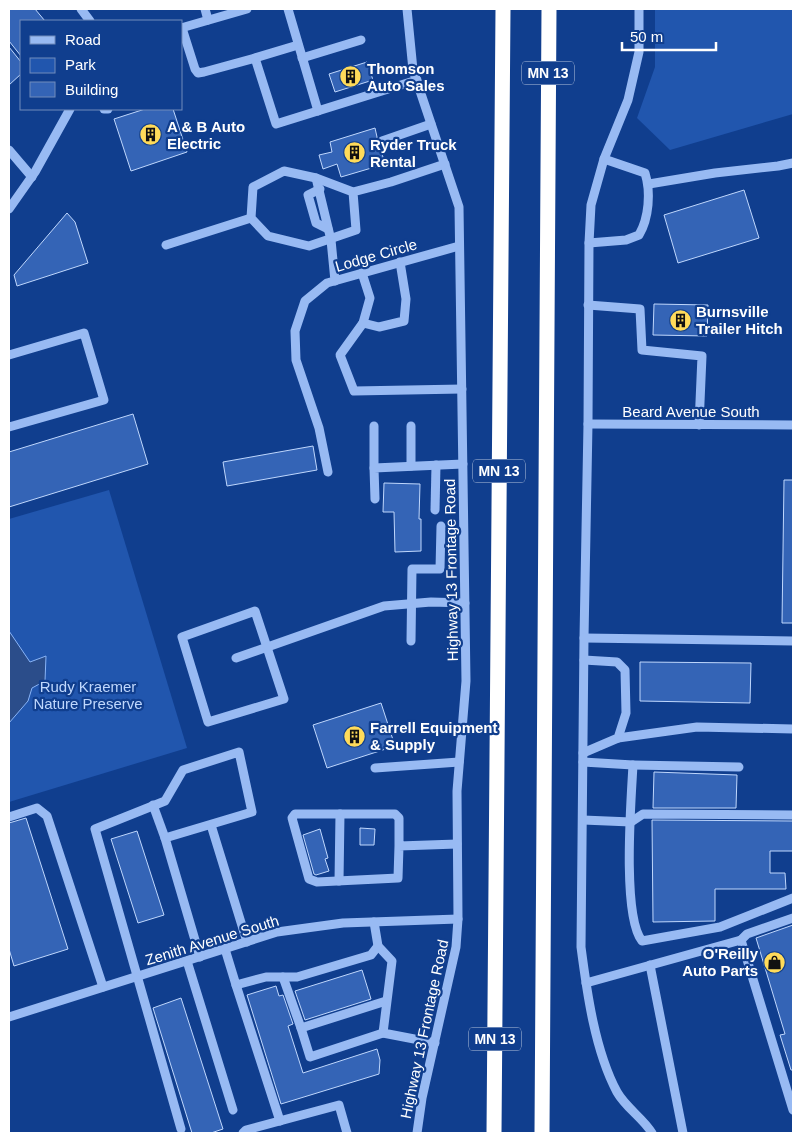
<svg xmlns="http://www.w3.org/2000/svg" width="802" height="1142" viewBox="0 0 802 1142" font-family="Arial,sans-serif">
	<rect width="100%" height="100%" fill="#103e8e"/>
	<!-- green -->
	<g fill="#2156ae">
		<path d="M655,9H793V114L670,150L637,118L655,67Z"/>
		<path d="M109,490L187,748L9,802V519Z"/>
	</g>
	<!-- water -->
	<path fill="#2b4d8a" stroke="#89b4f7" d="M9,631L30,662L46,656L45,681L32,688L28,701L9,723Z"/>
	<!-- building -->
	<g fill="#3464b6" stroke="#bfd7fd">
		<path d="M9,9H35L45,21H21V56L9,41Z"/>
		<path d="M9,47L21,62V74L9,85Z"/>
		<path d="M367,62L373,80L335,92L329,74Z"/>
		<path d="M145,109H173L187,152L131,171L114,119Z"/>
		<path d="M375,128L377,137L376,143L380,147L385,164L341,177L337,164L323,169L319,155L332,152L330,142Z"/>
		<path d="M744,190L759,238L678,263L664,215Z"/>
		<path d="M67,213L75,222L88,263L17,286L14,275Z"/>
		<path d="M654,304L708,305L707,336L653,335Z"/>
		<path d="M133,414L148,464L9,507V452Z"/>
		<path d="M313,446L317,470L227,486L223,462Z"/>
		<path d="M784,480H793V623H782Z"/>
		<path d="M384,483L420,484L419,519H421V551L395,552L394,512H383Z"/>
		<path d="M640,662L751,663L750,703L640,701Z"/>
		<path d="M381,703L395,746L327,768L313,725Z"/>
		<path d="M654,772L737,775L736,808H653Z"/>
		<path d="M26,818L68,949L14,966L9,949V823Z"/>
		<path d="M652,820L793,821V851H770V873H785L786,889H715V921L653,922Z"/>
		<path d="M360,828L375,829L374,845H360Z"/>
		<path d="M320,829L328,858L325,859L329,871L316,875L314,874L303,835Z"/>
		<path d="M137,831L164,915L138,923L111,839Z"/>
		<path d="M793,925V1070H791L780,1035L785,1034L756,938Z"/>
		<path d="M362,970L371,999L305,1020L295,991Z"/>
		<path d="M276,986L279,996L283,995L293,1024L288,1026L303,1073L377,1049L380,1060L379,1074L281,1104L247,995Z"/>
		<path d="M181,998L223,1129L211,1133H192L153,1008Z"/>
	</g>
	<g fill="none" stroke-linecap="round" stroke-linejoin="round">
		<!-- minor -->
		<g stroke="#98baf3" stroke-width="9">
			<path d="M81,9L90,21"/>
			<path d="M205,9L208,20"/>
			<path d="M288,9L318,111"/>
			<path d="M407,9L413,70L459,207L466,681L457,791L458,919L456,947L422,1098L417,1133"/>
			<path d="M639,9V52L628,100L604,159L591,205L589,243L588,424L584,638L581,947C587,993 595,1051 617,1092C626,1108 643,1118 652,1133"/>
			<path d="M181,28L247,9"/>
			<path d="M182,28L195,69L198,73L204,72L255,58L276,124L417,80"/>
			<path d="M255,58L298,45"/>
			<path d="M302,58L361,40"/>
			<path d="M104,109H108"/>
			<path d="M382,141L431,124"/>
			<path d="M9,150L32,177"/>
			<path d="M316,178L331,240L335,281"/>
			<path d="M649,184L715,173L778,166L793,163"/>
			<path d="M320,189L308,195L316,223L328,229"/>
			<path d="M353,192L356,230L309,246L268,236L251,218L253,187L284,171L316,178L353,192L391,182L445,164"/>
			<path d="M9,209L35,172L70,109"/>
			<path d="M589,243L626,240L639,235C649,218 651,192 645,173L604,159"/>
			<path d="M166,245L251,218"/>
			<path d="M362,273L370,298L363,323L379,327L404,321L406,299L400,262"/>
			<path d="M588,305L640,309L642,350L702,356L699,425"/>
			<path d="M363,323L340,355L354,391L462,389"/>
			<path d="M9,355L84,333L104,400L9,427"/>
			<path d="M588,424L793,425"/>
			<path d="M374,426V468"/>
			<path d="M411,426V466"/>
			<path d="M328,472L319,428L296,360L295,331L305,301L327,283L459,246"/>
			<path d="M375,499L374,468L463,464"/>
			<path d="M435,510L436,465"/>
			<path d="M255,611L284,699L208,722L182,637Z"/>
			<path d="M584,638L793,641"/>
			<path d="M411,641L412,569H440L441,526"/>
			<path d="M236,658L384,606L431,602L465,603"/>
			<path d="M618,738L697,727L793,729"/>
			<path d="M583,753L618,738L626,713L625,670L617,662L584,660"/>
			<path d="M583,762L633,765C631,801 622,916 642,941L720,927L793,898"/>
			<path d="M633,765L739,767"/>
			<path d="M375,768L459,762"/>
			<path d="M153,805L165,838"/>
			<path d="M9,817L37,808L47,816L103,987"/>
			<path d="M583,820L631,822L643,814L793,815"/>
			<path d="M211,825L247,942"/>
			<path d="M399,846L398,878L317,882L309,879L292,818L295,814H395L399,818V846L457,844"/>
			<path d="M339,881L340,814"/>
			<path d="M374,922L378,946L392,961L383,1033L435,1043"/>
			<path d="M741,940L747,934L793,918"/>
			<path d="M225,949L236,985L266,977H297L371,955L378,946"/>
			<path d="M187,961L233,1110"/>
			<path d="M650,965L683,1133"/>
			<path d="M283,977L301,1028"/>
			<path d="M586,983L741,940L793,1110"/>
			<path d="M236,985L280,1121"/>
			<path d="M9,1017L277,932L343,923L458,919"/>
			<path d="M383,1033L310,1057L301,1028L386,1001"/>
			<path d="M181,1129L95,829L165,801L183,770L239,752L252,812L165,838L200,957"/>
			<path d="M243,1133L246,1130L339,1105L347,1133"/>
		</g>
		<!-- highway -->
		<g stroke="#fff" stroke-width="15">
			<path d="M494,1133L503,9"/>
			<path d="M542,1133L549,9"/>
		</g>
	</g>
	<!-- icons -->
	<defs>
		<symbol id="building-disc" viewBox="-11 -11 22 22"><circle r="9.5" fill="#ffdb5a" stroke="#103e8e"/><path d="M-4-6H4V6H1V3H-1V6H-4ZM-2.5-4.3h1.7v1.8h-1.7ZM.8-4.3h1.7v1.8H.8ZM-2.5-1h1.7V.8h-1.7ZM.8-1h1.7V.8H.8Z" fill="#111"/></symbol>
		<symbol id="shop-disc" viewBox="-11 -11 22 22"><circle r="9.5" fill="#ffdb5a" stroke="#103e8e"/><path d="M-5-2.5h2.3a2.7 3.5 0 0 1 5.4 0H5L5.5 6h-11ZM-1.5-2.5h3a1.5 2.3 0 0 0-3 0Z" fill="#111"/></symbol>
	</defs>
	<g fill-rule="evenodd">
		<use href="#building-disc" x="338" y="64" width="25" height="25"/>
		<use href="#building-disc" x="138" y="122" width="25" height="25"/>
		<use href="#building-disc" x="342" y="140" width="25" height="25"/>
		<use href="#building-disc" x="668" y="308" width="25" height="25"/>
		<use href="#building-disc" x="342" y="724" width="25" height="25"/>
		<use href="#shop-disc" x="762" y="950" width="25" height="25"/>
	</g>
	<g text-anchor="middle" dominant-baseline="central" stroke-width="4.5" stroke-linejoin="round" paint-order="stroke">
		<!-- shield labels -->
		<g fill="#103e8e" stroke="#b7c5dd" stroke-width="1">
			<rect x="522" y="61.5" width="52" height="23" rx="4"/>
			<rect x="473" y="459.5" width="52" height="23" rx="4"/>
			<rect x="469" y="1027.5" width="52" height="23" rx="4"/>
		</g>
		<g font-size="14" font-weight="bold" fill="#fff">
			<text x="548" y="73">MN 13</text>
			<text x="499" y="471">MN 13</text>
			<text x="495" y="1039">MN 13</text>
		</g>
		<!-- poi labels -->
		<g font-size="15" font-weight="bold" fill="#fff" stroke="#103e8e" text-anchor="start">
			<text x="367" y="68">Thomson<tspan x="367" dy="17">Auto Sales</tspan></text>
			<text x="167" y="126">A &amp; B Auto<tspan x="167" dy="17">Electric</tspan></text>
			<text x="370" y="144">Ryder Truck<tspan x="370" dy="17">Rental</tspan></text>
			<text x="696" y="311">Burnsville<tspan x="696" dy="17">Trailer Hitch</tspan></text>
			<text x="370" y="727">Farrell Equipment<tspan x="370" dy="17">&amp; Supply</tspan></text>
			<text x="758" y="953" text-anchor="end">O'Reilly<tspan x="758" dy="17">Auto Parts</tspan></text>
		</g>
		<!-- street labels -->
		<g font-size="15" fill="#fff" stroke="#103e8e">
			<text transform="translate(376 255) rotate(-16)">Lodge Circle</text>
			<text x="691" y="411">Beard Avenue South</text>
			<text transform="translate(451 570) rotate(-91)">Highway 13 Frontage Road</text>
			<text transform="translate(212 940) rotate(-17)">Zenith Avenue South</text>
			<text transform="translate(424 1029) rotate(-78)">Highway 13 Frontage Road</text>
		</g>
		<!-- park labels -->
		<g font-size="15" fill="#bfd7fd" stroke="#103e8e">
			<text x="88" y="686">Rudy Kraemer<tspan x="88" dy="17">Nature Preserve</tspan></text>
		</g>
	</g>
	<!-- border -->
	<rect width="802" height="1142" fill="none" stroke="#ffffff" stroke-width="20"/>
	<!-- legend -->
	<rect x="20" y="20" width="162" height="90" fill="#103e8e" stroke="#708bbb"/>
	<rect x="30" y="36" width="25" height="8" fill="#98baf3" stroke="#708bbb"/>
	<text x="65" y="45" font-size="15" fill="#ffffff">Road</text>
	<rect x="30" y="58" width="25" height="15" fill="#2156ae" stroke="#708bbb"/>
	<text x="65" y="70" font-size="15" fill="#ffffff">Park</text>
	<rect x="30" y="82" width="25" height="15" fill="#3464b6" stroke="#708bbb"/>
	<text x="65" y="95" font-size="15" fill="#ffffff">Building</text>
	<!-- scale -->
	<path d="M622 42v8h94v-8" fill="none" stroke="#ffffff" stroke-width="2.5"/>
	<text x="630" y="42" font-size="15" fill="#ffffff" stroke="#103e8e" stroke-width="4" paint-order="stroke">50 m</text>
</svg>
